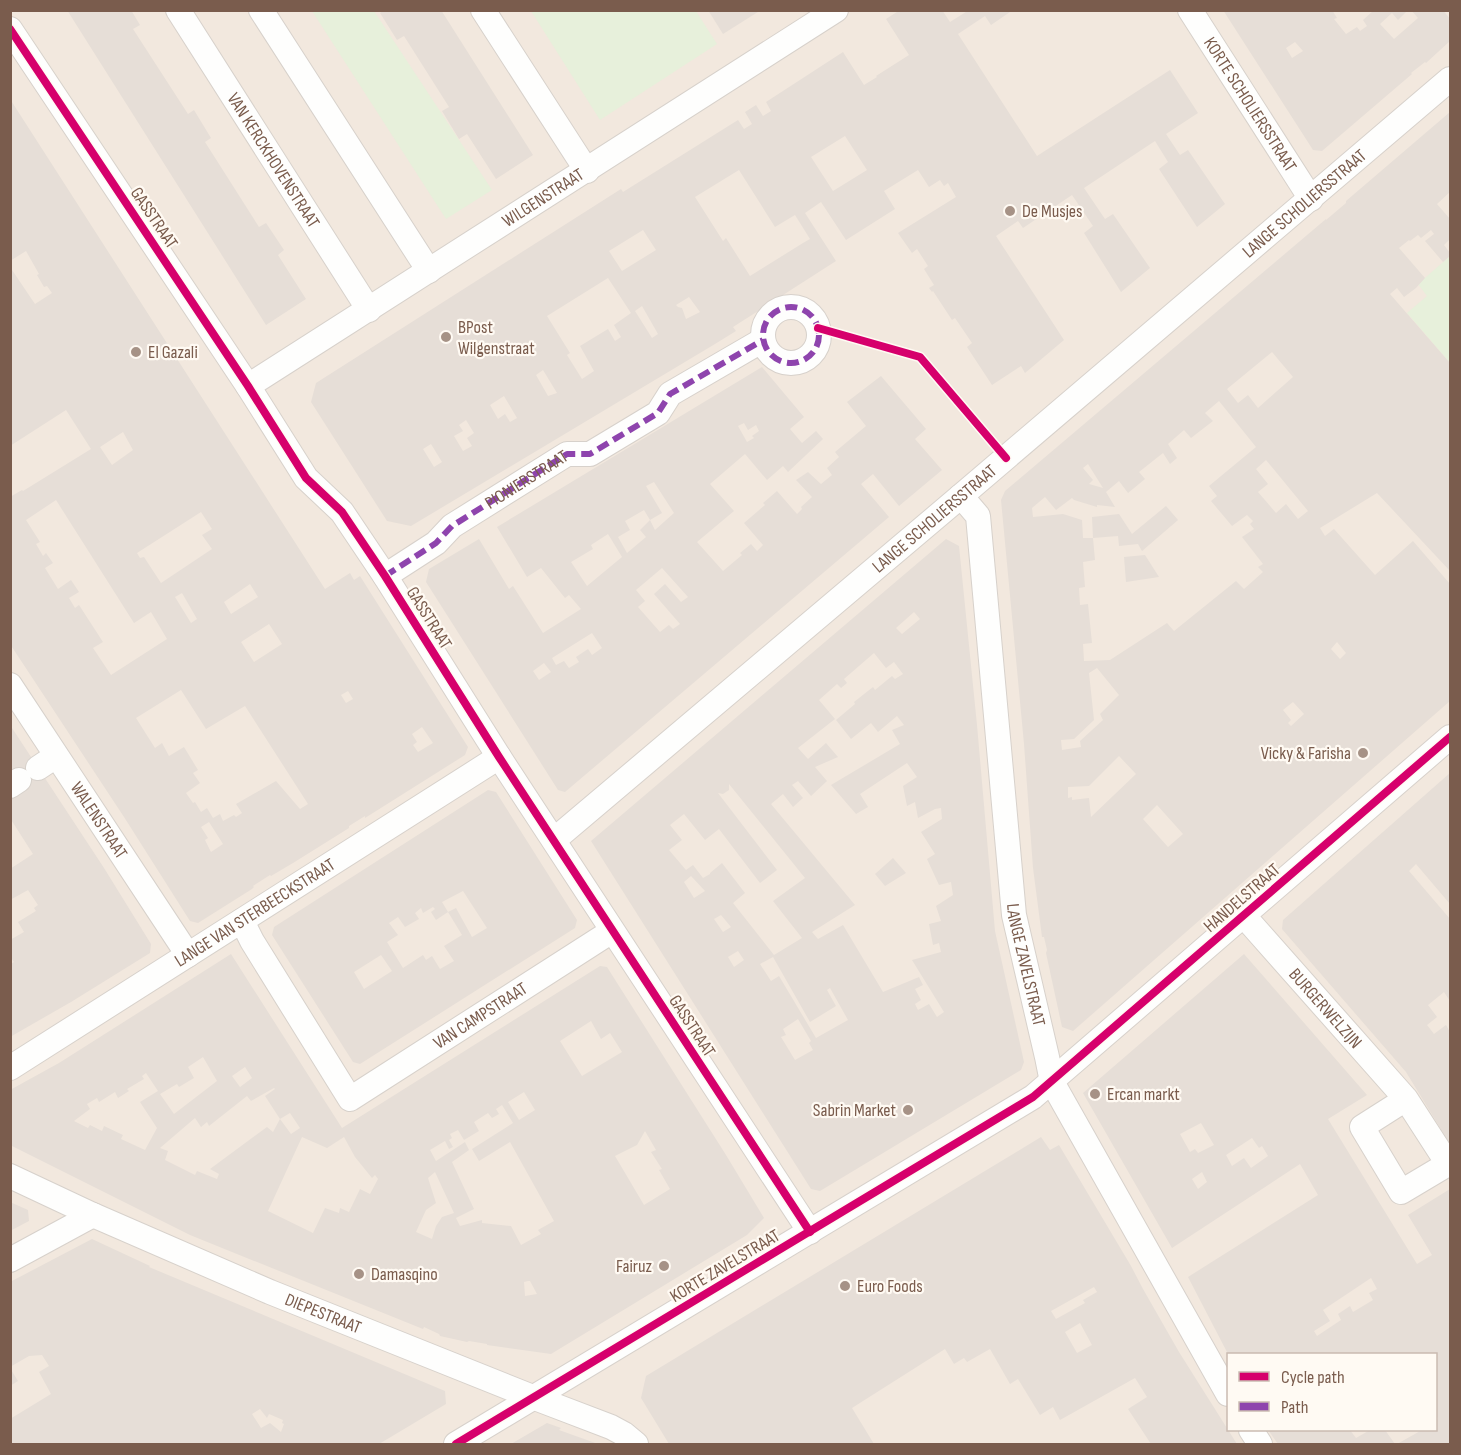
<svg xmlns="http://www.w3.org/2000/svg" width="1461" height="1455" viewBox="0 0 1461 1455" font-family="'Sofia Sans Condensed',sans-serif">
	<rect width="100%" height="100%" fill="#f9f5f0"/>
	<!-- residential -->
	<path fill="#f2e8de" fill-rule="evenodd" d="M10,11H1450V1444H11ZM1228,1354H1436V1430H1228Z"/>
	<!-- green -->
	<g fill="#e7f0db">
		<path d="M312,11H374L492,190L446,219Z"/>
		<path d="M531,11H696L717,44L600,120Z"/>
		<path d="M1450,256V363L1407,313L1427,296L1418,284Z"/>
	</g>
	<!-- building -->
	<g fill="#e6ded7" fill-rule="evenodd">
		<path d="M67,10H131L140,25L133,29L188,114L194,110L211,138L205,142L259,227L266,223L284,250L278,255L306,299L266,325Z"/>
		<path d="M384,10H441L533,155L496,179L467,134L459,139L442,111L449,107L404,36L397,40L380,13Z"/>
		<path d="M708,10H761L723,34Z"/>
		<path d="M900,10H942L950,22L969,10H1013L991,25L985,16L958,34L1037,156L1170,70L1198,113L1166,134L1180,155L1188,150L1225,204L1197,227L1159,169L1168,162L1155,141L1084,188L1105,219L1113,214L1150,268L1121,292L1084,233L1093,226L1072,195L1023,228L1018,221L996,236L1064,340L1025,373L1021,366L992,385L967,347L972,343L955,318L952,320L933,291L932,292L929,288L934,285L924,269L928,266L917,249L912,253L898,233L956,197L948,183L944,186L940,180L929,187L918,170L884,191L895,209L846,240L821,202L805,213L836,261L733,327L736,331L715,344L411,526L387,521L311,402L316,383L621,189L623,192L738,120L744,129L752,124L745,112L756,105L763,116L771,111L766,102L843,52L864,85L877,77L876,76L909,55L886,19ZM845,136L867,170L833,191L811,157ZM739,170L775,227L795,215L810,239L803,243L750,276L726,238L723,241L695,197ZM643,230L656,250L622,271L609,251ZM608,278L631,313L614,325L621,337L615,341L608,329L580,346L594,371L582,379L567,355L570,353L547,316ZM689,297L700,312L686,319L682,308L678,307L676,305ZM642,306L658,334L652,338L635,311ZM543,370L557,393L548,396L536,375ZM504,396L517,418L510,422L505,414L498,419L490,405ZM466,420L474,433L467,438L472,446L463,451L454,436L463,431L459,425ZM431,444L442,462L434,467L423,449Z"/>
		<path d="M1223,10H1332L1337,18L1334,19L1346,34L1357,27L1360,31L1367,26L1363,20L1374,10H1408L1398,20L1392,13L1380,24L1394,39L1418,18L1411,10H1443L1450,19V41L1426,63L1425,62L1411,73L1412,74L1322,151L1313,150ZM1295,42L1303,51L1292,58L1286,48Z"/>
		<path d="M10,99L325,589L350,573L354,580L360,576L468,747L465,755L365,818V816L349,826V828L293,863L271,876L270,875L253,886L254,887L252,889L198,923L190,921L124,817L10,644V530L12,529L10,528V497L22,490L23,491L91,449L66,410L10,446V267L35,304L52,293L47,286L44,287L37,275L39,274L26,251L10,261V230L12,229L10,227ZM123,432L133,450L112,465L100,447ZM56,500L134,623L151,612L167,639L111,675L93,648L103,642L79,605L75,608L69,598L79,592L71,580L58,589L45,568L53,563L46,553L43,556L36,544L40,542L26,520ZM201,512L212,529L202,535L212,549L161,583L144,557L140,558L137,553ZM250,584L258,597L231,614L224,602ZM182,593L197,619L191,623L175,597ZM269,624L282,644L254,662L241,642ZM181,690L206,729L245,706L308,804L300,809L276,781L236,804L242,813L236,817L234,815L223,821L220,814L213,818L207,808L201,812L195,802L193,803L186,793L200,783L193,773L198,770L184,747L169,756L162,743L155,748L136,718ZM348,691L353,699L346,703L341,695ZM422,727L433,743L418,752L413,745L417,742L412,734ZM209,822L223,844L211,852L205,840L208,838L201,827Z"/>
		<path d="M1450,112V192L1437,204L1450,219V239L1444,245L1450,253V256L1443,262L1425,241L1434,234L1431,230L1421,238L1418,235L1410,241L1409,240L1399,248L1425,278L1416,288L1404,297L1397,288L1390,294L1450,363V571L1377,493L1320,528L1325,536L1334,529L1375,575L1413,541L1450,584V701L1073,1031L1062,1027L1046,953L1047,950L1044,937H1042L1033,868L1024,744L1001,500L1005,491L1326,219V220L1346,203V201ZM1272,352L1293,377L1258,408L1248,395L1238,403L1227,389ZM1219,401L1256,447L1209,486L1217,496L1211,501L1232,526L1247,515L1253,521L1250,524L1254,529L1242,537L1263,564L1258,567L1263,572L1244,589L1236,581L1174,631L1167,623L1110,660L1084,661L1083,644L1092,643L1088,604L1080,605L1079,588L1085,587L1083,562L1095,560L1093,538H1083L1082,520L1063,514L1033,517L1032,508L1045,497L1056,510L1072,498L1074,500L1097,507V505L1115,507L1106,492L1119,481L1128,493L1145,479L1139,472L1163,453L1170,464L1177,458L1168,444L1184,430L1191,438L1213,421L1205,413ZM1266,460L1308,511L1298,519L1286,504L1276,513L1258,492L1268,484L1256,469ZM1088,464L1103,488L1089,484L1093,480L1083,468ZM1337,642L1346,653L1340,659L1331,649ZM1097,668L1119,695L1100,714L1103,720L1080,741L1081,747L1062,750L1061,740L1074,739L1094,720L1089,673ZM1293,702L1304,714L1291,726L1288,723L1291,720L1283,710ZM1119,756L1136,774L1091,817L1089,798L1072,800V797L1068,798V787L1089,786ZM1157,805L1183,834L1168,847L1143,819Z"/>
		<path d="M762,367L804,417L790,429L802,443L816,431L823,439L788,472L783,466L767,480L745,454L710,484L734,511L697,542L723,571L742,555L740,553L751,544L757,551L763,545L744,523L765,505L763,503L777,491L797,514L802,509L801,507L812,497L796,480L808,472L821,484L832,475L827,468L839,457L835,452L866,426L847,402L881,376L926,429L915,439L942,470L899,506L873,474L861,484L889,517L565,792L558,790L426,582L429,569L479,539L509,589L513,586L543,633L581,609L569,595L565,598L541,568L527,577L497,527ZM744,423L748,430L756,425L759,431L752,436L754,438L747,442L738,426ZM654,482L674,513L655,530L650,520L640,530L646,537L627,553L618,537L630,530L625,521L644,510L650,520L662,513L646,486ZM608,534L622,557L587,586L571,562L593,549L591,545ZM662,568L688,597L681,602L665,584L654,594L680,624L673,629L669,625L660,632L638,607L645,601L636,590ZM592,633L602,648L592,655L588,649L576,657L579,662L569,668L564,661L556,665L552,658ZM544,663L551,672L539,680L533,671Z"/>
		<path d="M1166,506L1178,520L1142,551L1138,544L1119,546L1118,536L1093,538L1092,517L1119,514L1132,534Z"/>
		<path d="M946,539L959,546L977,725L995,931L1024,1062L1021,1070L820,1191L811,1189L591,841ZM914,612L920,619L902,634L896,628ZM874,653L886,668L894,662L903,674L895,679L892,676L875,690L873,687L854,702L855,704L836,720L851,739L871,723L878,732L897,716L904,725L892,730L900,744L831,785L856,814L868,807L860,794L907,763L917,777L903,786L907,806L915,802L918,818L935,809L941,808L942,819L921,832L935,854L927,859L939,885L951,882L953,895L936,906L941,921L929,924L933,945L939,943L941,952L912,960L944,1012L937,1017L929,1004L918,1010L915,1004L921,1000L915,989L923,985L919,977L883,992L843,925L818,939L812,932L855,905L771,804L783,794L793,807L803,798L792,785L798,781L811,796L827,781L815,767L838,757L826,743L808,759L798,748L835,719L819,700L837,684L841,688L847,683L844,679ZM729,784L805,878L773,901L802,938L774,955L733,903L745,893L722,863L710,873V874L703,878L693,865L686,870L669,850L682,840L670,825L684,814L705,840L719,829L760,883L777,870L718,793L723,794L729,790ZM691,876L705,891L694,898L684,882ZM721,915L731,927L723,932L714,919ZM738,951L744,960L734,967L728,957ZM773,957L810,1022L836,1006L827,990L830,988L848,1020L816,1038L779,976L771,981L760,964ZM798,1019L811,1041L809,1043L813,1050L795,1060L781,1037L786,1035L783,1029Z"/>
		<path d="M1145,555L1159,577L1126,582L1124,557Z"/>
		<path d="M10,725L104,868L151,944L150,953L71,1002L10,1037V965L14,962L10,956V940L24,932L18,922L36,911L34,908L38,905L28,890L10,900V869L33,854L10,818Z"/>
		<path d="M1450,773V904L1416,864L1409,871L1450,919V1001L1444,992L1428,1005L1437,1017L1427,1025L1434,1034L1446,1025L1450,1032V1144L1406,1072L1282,929L1283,920Z"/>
		<path d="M488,790L496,792L577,920L575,928L360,1064L353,1062L272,935L274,927ZM463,891L487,928L472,937L456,908L448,912L462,935L444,946L454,961L440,969L432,956L426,960L423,955L403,968L387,942L398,935L389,923L398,917L405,927L419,919L415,913L421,908L423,913L433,907L435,909L431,912L436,920L448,912L442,902ZM381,955L392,971L364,989L354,972Z"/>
		<path d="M893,858L906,873L885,886L875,874Z"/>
		<path d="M231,954L342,1128L600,966L607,967L726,1155L764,1218L747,1235L551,1354L487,1345V1344L469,1341L467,1342L440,1336L439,1334L424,1327L423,1329L190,1235L10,1145V1090L59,1063ZM591,1021L601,1039L610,1033L622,1052L582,1076L560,1041ZM203,1057L217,1081L174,1114L160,1094L177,1084L179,1087L194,1078L188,1067ZM245,1067L252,1078L240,1087L232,1076ZM146,1073L158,1091L140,1102L157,1128L145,1150L121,1139L123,1135L104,1126L102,1131L90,1125L88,1128L74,1121L90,1109L87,1104L97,1098L99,1102L115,1092L118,1098L129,1091L127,1089L144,1079L142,1076ZM274,1088L275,1089L265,1096L280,1119L290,1113L300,1128L291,1134L280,1119L273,1132L267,1127L210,1169L219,1174L217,1179L197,1171L195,1175L165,1160L168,1151L160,1148L195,1118L201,1127L207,1122L209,1126L247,1096L251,1101ZM524,1092L535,1110L519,1120L508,1102ZM502,1105L513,1123L472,1149L479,1161L510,1142L554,1221L538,1230L541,1234L521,1245L511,1226L482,1223V1220L460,1226L456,1218L474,1209L452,1162L469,1150L465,1142L436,1161L430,1150L445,1141L449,1149L453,1147L449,1140L452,1138L450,1134L458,1130L464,1140L479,1131L474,1122L488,1113L492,1118L499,1114L496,1109ZM645,1131L656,1150L651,1152L662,1169L659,1170L670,1189L644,1205L615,1156L637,1145ZM302,1137L327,1148L344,1137L355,1157L372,1178L375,1175L378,1179L370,1194L360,1189L349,1212L340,1208L339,1213L325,1208L313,1233L268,1211ZM435,1172L454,1213L442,1217L436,1226L432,1239L416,1232L426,1210L436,1203L428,1178ZM528,1281H530L537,1294L525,1296L524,1282Z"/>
		<path d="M1244,954L1367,1095L1328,1119L1417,1264L1432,1255L1408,1215L1450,1189V1444H1397L1422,1430H1436V1421L1438,1419L1436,1414V1354H1228L1188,1277L1318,1195L1300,1164L1172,1248L1083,1093ZM1201,1123L1214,1145L1198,1153L1195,1149L1190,1152L1180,1134ZM1252,1138L1259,1148L1262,1146L1268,1156L1251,1168L1244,1158L1232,1166L1226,1155ZM1202,1172L1207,1182L1198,1189L1192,1179ZM1371,1278L1377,1289L1369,1293L1373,1300L1353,1312L1350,1306L1338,1314L1341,1320L1317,1336L1314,1331L1330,1321L1323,1310Z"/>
		<path d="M1041,1137L1050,1150L1059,1145L1131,1266L1143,1289L1179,1352L1237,1444H1151L1128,1409L1147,1397L1135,1378L1060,1420L1053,1407L1040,1415L1018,1379L1010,1384L990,1349L967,1362L964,1358L954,1364L945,1349L852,1408L874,1444H669L641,1398L646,1376ZM1094,1287L1097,1292L1083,1300L1085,1303L1056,1319L1051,1311ZM1080,1323L1092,1345L1077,1353L1065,1332Z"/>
		<path d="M10,1202L28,1210L29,1221L10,1231Z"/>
		<path d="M92,1239L150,1266L149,1267L445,1391L446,1404L379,1444H10V1419L51,1394L39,1372L49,1366L42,1355L29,1356L10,1367V1282ZM260,1409L267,1418L269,1414L283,1420L282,1423L284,1424L281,1432L270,1423L261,1428L252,1414Z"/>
		<path d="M10,1368L18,1381L10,1386Z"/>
		<path d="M547,1423L561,1428L559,1430L598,1444H511Z"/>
		<path d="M1268,1430H1350L1356,1438L1370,1430H1385L1395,1444H1278Z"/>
	</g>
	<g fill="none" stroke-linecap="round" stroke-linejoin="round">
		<defs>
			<g id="street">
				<path id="s1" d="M178,10L369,310"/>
				<path d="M261,10L429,271"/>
				<path d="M483,10L587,171"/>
				<path id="s2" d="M1190,10L1311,199"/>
				<path d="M10,29L248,386L306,478L342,512L385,576L499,757L810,1232"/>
				<circle cx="791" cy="335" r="28"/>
				<path id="s3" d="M248,386L836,10"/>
				<path id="s4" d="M961,496L978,516L1014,915L1047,1057L1052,1082L1228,1394"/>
				<path id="s5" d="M385,576L436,543L452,526L567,454H590L658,413L670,394L763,340"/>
				<path id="s6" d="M10,685L188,955"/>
				<path d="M38,768L56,756"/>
				<path d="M10,786L19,780"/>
				<path id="s7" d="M554,840L961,496L1450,79"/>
				<path id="s8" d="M1244,916L1406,1099L1448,1164L1401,1192L1362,1127L1406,1099"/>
				<path id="s9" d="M242,921L252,941L350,1099L612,931"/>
				<path id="s10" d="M10,1068L499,757"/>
				<path id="s11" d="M10,1176L93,1215L270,1292L535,1398L611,1427L624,1434L636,1444"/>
				<path d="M10,1260L93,1215"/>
				<path d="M1251,1430L1260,1444"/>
				<path d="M456,1444L1033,1097L1450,737"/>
			</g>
		</defs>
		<!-- street casing -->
		<use href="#street" stroke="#d7d1cb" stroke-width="26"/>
		<!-- street -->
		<use href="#street" stroke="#fefefd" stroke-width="24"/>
		<!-- quiet -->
		<g stroke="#8e44ad" stroke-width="6" stroke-dasharray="12 6" stroke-linecap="butt">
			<circle cx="791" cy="335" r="28"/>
			<path d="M385,576L436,543L452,526L567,454H590L658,413L670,394L763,340"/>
		</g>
		<defs>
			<g id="cycleway">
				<path d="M10,29L248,386L306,478L342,512L385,576L499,757L810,1232"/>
				<path d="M818,328L920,357L1006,458"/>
				<path d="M456,1444L1033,1097L1450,737"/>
			</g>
		</defs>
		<!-- cycleway casing -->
		<use href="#cycleway" stroke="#fffaf3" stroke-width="11"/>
		<!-- cycleway -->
		<use href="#cycleway" stroke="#d6006c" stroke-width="8"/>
	</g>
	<!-- markers -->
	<g fill="#a69286" stroke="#fffaf3" stroke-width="2">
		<circle cx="1010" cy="211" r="6"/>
		<circle cx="446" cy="337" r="6"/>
		<circle cx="136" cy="352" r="6"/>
		<circle cx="1363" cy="753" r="6"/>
		<circle cx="1095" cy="1094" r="6"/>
		<circle cx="908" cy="1110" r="6"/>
		<circle cx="664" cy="1266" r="6"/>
		<circle cx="359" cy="1274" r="6"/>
		<circle cx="845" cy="1286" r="6"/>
	</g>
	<g text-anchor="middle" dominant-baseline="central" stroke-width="4.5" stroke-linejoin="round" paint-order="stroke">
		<!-- street labels -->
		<g font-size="18" fill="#7a5c4d" stroke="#fffaf3">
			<text stroke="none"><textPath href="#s2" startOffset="112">KORTE SCHOLIERSSTRAAT</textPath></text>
			<text stroke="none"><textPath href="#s1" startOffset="178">VAN KERCKHOVENSTRAAT</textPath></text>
			<text stroke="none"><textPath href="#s3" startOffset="350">WILGENSTRAAT</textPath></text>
			<text stroke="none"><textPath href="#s7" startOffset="984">LANGE SCHOLIERSSTRAAT</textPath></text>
			<text transform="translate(154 218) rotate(56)">GASSTRAAT</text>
			<text stroke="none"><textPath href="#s5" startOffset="172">PIONIERSTRAAT</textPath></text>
			<text stroke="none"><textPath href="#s7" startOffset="498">LANGE SCHOLIERSSTRAAT</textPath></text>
			<text transform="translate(429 618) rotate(58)">GASSTRAAT</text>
			<text stroke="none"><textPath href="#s6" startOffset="162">WALENSTRAAT</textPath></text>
			<text transform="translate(1242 898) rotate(-41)">HANDELSTRAAT</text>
			<text stroke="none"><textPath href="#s10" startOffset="290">LANGE VAN STERBEECKSTRAAT</textPath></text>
			<text stroke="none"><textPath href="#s4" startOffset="478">LANGE ZAVELSTRAAT</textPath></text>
			<text stroke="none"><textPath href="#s8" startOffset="123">BURGERWELZIJN</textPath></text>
			<text stroke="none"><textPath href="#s9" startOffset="363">VAN CAMPSTRAAT</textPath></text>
			<text transform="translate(692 1026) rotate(57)">GASSTRAAT</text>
			<text transform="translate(725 1266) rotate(-31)">KORTE ZAVELSTRAAT</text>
			<text stroke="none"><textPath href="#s11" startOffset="342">DIEPESTRAAT</textPath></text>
		</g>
		<!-- poi labels -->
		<g font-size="18" fill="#7a5c4d" stroke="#fffaf3" text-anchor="start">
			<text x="1022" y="211">De Musjes</text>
			<text x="458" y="327">BPost<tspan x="458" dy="21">Wilgenstraat</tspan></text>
			<text x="148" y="352">El Gazali</text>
			<text x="1351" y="753" text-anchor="end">Vicky &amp; Farisha</text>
			<text x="1107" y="1094">Ercan markt</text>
			<text x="896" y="1110" text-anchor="end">Sabrin Market</text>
			<text x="652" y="1266" text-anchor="end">Fairuz</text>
			<text x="371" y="1274">Damasqino</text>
			<text x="857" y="1286">Euro Foods</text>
		</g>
	</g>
	<!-- border -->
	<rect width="1461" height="1455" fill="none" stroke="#7a5c4d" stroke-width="24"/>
	<!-- legend -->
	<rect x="1227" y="1353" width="210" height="78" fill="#fffaf3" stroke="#cabbb1" stroke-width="1.5"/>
	<rect x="1239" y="1372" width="30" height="9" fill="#d6006c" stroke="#cabbb1" stroke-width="1.5"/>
	<text x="1281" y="1383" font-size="18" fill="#7a5c4d">Cycle path</text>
	<rect x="1239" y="1402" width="30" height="9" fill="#8e44ad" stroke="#cabbb1" stroke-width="1.5"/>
	<text x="1281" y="1413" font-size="18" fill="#7a5c4d">Path</text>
</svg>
